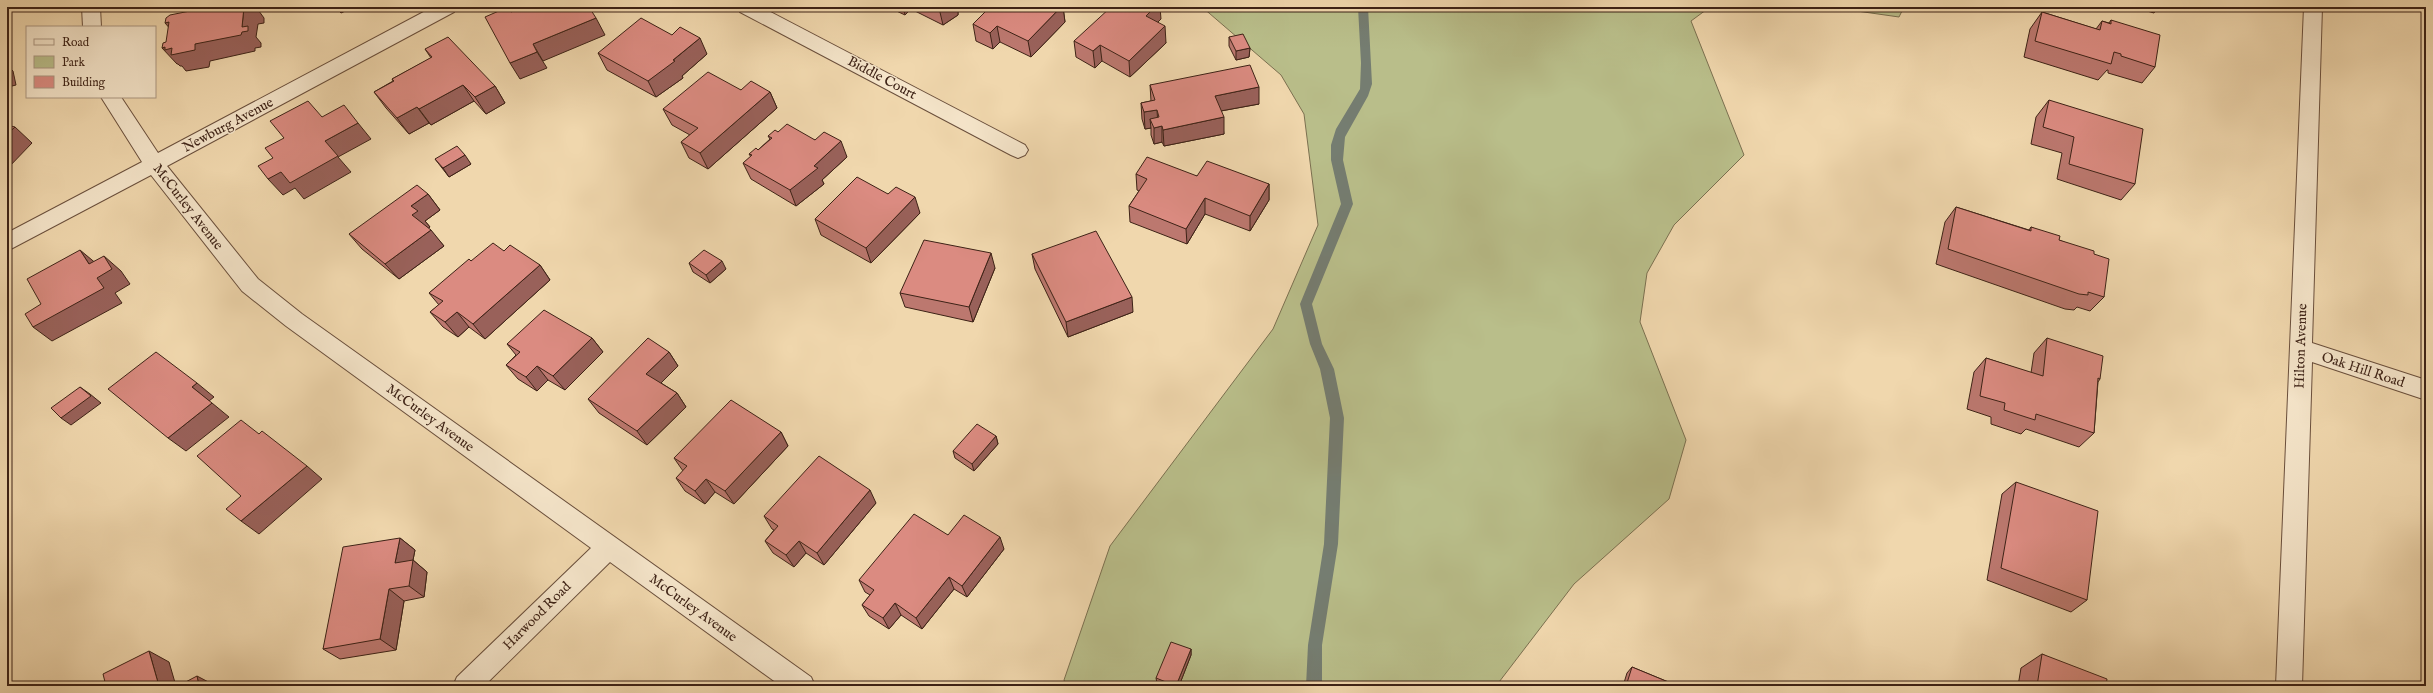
<svg xmlns="http://www.w3.org/2000/svg" width="2433" height="693" viewBox="0 0 2433 693" font-family="'IM FELL English',serif">
	<rect width="100%" height="100%" fill="#f0d7ad"/>
	<filter id="stains"><feTurbulence type="fractalNoise" baseFrequency=".005" numOctaves="4"/><feColorMatrix values="0 0 0 0 .2 0 0 0 0 .09 0 0 0 0 .02 0 0 0 .5 -.17"/></filter>
	<radialGradient id="worn" r=".72"><stop offset=".6" stop-color="#630" stop-opacity="0"/><stop offset="1" stop-color="#630" stop-opacity=".3"/></radialGradient>
	<!-- green -->
	<g fill="#b9be8a" stroke="#7b7050">
		<path d="M1202,7H1710L1691,21L1744,155L1674,225L1647,273L1640,322L1686,440L1669,499L1574,584L1496,686H1066L1064,680L1110,546L1273,329L1318,225L1304,114L1281,75Z"/>
		<path d="M1829,7H1904L1899,17Z"/>
	</g>
	<g fill="none" stroke-linecap="round" stroke-linejoin="round">
		<!-- stream -->
		<path fill="#757d71" fill-rule="evenodd" d="M1358,7H1368L1372,84L1368,96L1345,137L1343,160L1353,204L1312,304L1322,344L1334,369L1344,418L1338,544L1322,645V686H1306L1308,645L1324,544L1330,418L1320,369L1310,344L1300,304L1341,204L1331,160V145L1336,129L1360,89L1361,63Z"/>
		<defs>
			<g id="street">
				<path d="M82,7H100L101,27H83Z"/>
				<path d="M433,7H457L454,12L167,166L258,279L302,314L811,677L815,686H781L610,562L484,686H453L457,677L591,548L286,326L242,291L151,175L7,251V233L142,162L101,97H121L158,153Z"/>
				<path d="M737,7H761L1025,145L1028,150L1025,155L1018,158L1011,155L740,12Z"/>
				<path d="M2304,7H2322L2312,343L2426,380V400L2312,362L2302,686H2276Z"/>
			</g>
		</defs>
		<!-- street casing -->
		<use href="#street" stroke="#6a4f3c" stroke-width="2"/>
		<!-- street -->
		<use href="#street" fill="#f5e5ca" fill-rule="evenodd"/>
	</g>
	<!-- wall -->
	<g fill="#bc786f" stroke="#3d2216">
		<path d="M888,7H963L958,12V15L943,25L911,9L905,15Z"/>
		<path d="M990,7H1063L1065,22L1031,57L1000,42L993,49L976,41L973,24Z"/>
		<path d="M1601,7H1627L1626,8Z"/>
		<path d="M2133,7H2158L2154,13Z"/>
		<path d="M2042,12L2096,29L2102,21L2109,23L2111,20L2155,67L2142,83L2108,73V70H2107L2098,80L2024,57L2030,29Z"/>
		<path d="M1161,19L1158,22L1166,43L1130,77L1102,61L1095,68L1076,57L1074,41Z"/>
		<path d="M1229,37L1250,48L1249,57L1236,60L1229,46Z"/>
		<path d="M425,49L495,86L505,103L486,114L474,101L431,125L429,123L409,134L386,108L374,92L393,81L392,79L431,58Z"/>
		<path d="M598,53L707,54L682,76L683,78L656,97L607,70Z"/>
		<path d="M1150,85L1259,104L1221,111L1224,134L1164,146L1162,142L1154,144L1151,135V128L1145,129L1142,119L1141,103L1151,101Z"/>
		<path d="M741,90L770,92L777,108L708,169L689,158L681,142L690,135L672,125L663,109Z"/>
		<path d="M2049,100L2135,184L2121,200L2057,179L2062,153L2031,144L2036,117Z"/>
		<path d="M778,132L815,140L847,157L822,180L824,184L796,206L751,179L743,163L751,157L749,154L758,150L770,139L768,136Z"/>
		<path d="M435,159L471,164L449,177Z"/>
		<path d="M1136,174L1197,176L1269,184V200L1250,231L1205,214L1187,244L1130,222L1129,206L1139,191L1137,190Z"/>
		<path d="M428,194L440,210L425,221L430,227L428,228L444,246L399,279L362,249L349,234Z"/>
		<path d="M888,194L920,213L871,263L821,235L815,219Z"/>
		<path d="M1956,207L2029,230L2031,227L2059,240L2094,254L2104,297L2090,311L2077,307L2074,310L2065,309L1936,264L1945,222Z"/>
		<path d="M504,251L540,265L550,280L485,339L469,327L458,337L443,327L430,312L439,305L429,293L471,261Z"/>
		<path d="M1032,254L1133,312L1068,337L1035,269Z"/>
		<path d="M689,263L726,269L710,283L693,272Z"/>
		<path d="M995,268L973,322L905,307L900,293Z"/>
		<path d="M592,338L603,352L565,390L548,380L537,391L518,379L506,365L516,355L507,344Z"/>
		<path d="M2047,338L2100,379L2098,382L2094,433L2079,447L2026,429L2021,434L1991,424V417L1967,409L1974,372L1986,358L2031,373L2034,353Z"/>
		<path d="M669,352L678,366L661,383L677,393L686,407L647,445L599,413L588,399Z"/>
		<path d="M781,432L788,446L734,504L715,492L705,504L685,491L676,478L683,471L674,458Z"/>
		<path d="M996,436L998,444L974,471L955,458L953,451Z"/>
		<path d="M2016,482L2087,600L2071,612L1987,580L2002,494Z"/>
		<path d="M876,503L824,565L806,553L794,567L773,553L765,541L774,530L772,529L764,516Z"/>
		<path d="M948,535L1004,549L967,597L954,589L922,629L901,615L889,629L869,616L862,605L870,595L865,592L859,580Z"/>
		<path d="M400,538L415,550L413,560L427,572L424,597L404,601L396,650L340,659L323,649Z"/>
		<path d="M1191,649V655L1179,686H1164L1157,683L1156,678Z"/>
		<path d="M2042,654L2106,686H2018L2021,668Z"/>
		<path d="M1632,667L1678,686H1623L1627,673Z"/>
	</g>
	<!-- shaded-wall -->
	<g fill="#99615a" stroke="#3d2216">
		<path d="M244,7H256L264,18V23L258,24L256,37L261,43V47L255,48V51L210,61L209,67L186,71L182,66H180L178,64H177L162,48L195,44L242,27Z"/>
		<path d="M331,7H336L337,9L334,11Z"/>
		<path d="M336,7H354L341,13Z"/>
		<path d="M903,7H911V9L905,15Z"/>
		<path d="M941,7H963L958,12V15L943,25L939,8Z"/>
		<path d="M1061,7H1063L1065,22L1031,57L1028,41Z"/>
		<path d="M1155,7H1160L1161,19L1147,33L1146,16Z"/>
		<path d="M596,18L605,35L543,61L533,44Z"/>
		<path d="M169,22L180,40L165,23Z"/>
		<path d="M997,26L1000,42L993,49L990,33Z"/>
		<path d="M1165,26L1166,43L1130,77L1129,61Z"/>
		<path d="M700,38L707,54L682,76L683,78L656,97L648,81Z"/>
		<path d="M1100,45L1102,61L1095,68L1093,51Z"/>
		<path d="M1250,48L1249,57L1236,60V51Z"/>
		<path d="M537,52L547,68L520,79L510,63Z"/>
		<path d="M7,65L13,71L16,85L8,87L11,105L7,107Z"/>
		<path d="M463,85L474,101L431,125L419,109Z"/>
		<path d="M495,86L505,103L486,114L475,97Z"/>
		<path d="M1259,87V104L1215,112V96Z"/>
		<path d="M770,92L777,108L708,169L700,153Z"/>
		<path d="M417,107L429,123L409,134L397,118Z"/>
		<path d="M1157,110L1158,126L1150,119L1151,128L1145,129L1144,112Z"/>
		<path d="M1224,117V134L1164,146L1163,130Z"/>
		<path d="M358,123L371,139L338,157L351,172L304,199L295,188L283,195L268,179L325,141Z"/>
		<path d="M1162,126V142L1154,144V128Z"/>
		<path d="M15,127L32,143L7,169V134Z"/>
		<path d="M841,141L847,157L822,180L824,184L796,206L790,190L814,166Z"/>
		<path d="M465,155L471,164L449,177L443,168Z"/>
		<path d="M7,172L10,175L7,178Z"/>
		<path d="M1269,184V200L1250,231V216Z"/>
		<path d="M428,194L440,210L425,221L430,227L425,231L412,215L411,206Z"/>
		<path d="M915,197L920,213L871,263L866,248Z"/>
		<path d="M1205,198V214L1187,244L1186,229Z"/>
		<path d="M431,230L444,246L399,279L385,264Z"/>
		<path d="M80,250L98,265L104,256L121,271L130,284L115,293L122,303L52,341L33,327L89,264Z"/>
		<path d="M991,253L995,268L973,322L969,307Z"/>
		<path d="M722,261L726,269L710,283L706,275Z"/>
		<path d="M540,265L550,280L485,339L473,324Z"/>
		<path d="M1132,297L1133,312L1068,337L1066,322Z"/>
		<path d="M457,312L469,327L458,337L445,322Z"/>
		<path d="M592,338L603,352L565,390L553,376Z"/>
		<path d="M669,352L678,366L656,388L646,374Z"/>
		<path d="M537,366L548,380L537,391L526,377Z"/>
		<path d="M197,383L214,397L209,401L192,387Z"/>
		<path d="M80,387L90,394L101,403L71,425L61,418Z"/>
		<path d="M677,393L686,407L647,445L637,431Z"/>
		<path d="M212,403L229,417L186,451L168,438Z"/>
		<path d="M781,432L788,446L734,504L725,491Z"/>
		<path d="M996,436L998,444L974,471L972,464Z"/>
		<path d="M307,466L322,479L259,534L241,521Z"/>
		<path d="M706,479L715,492L705,504L695,491Z"/>
		<path d="M870,490L876,503L824,565L817,553Z"/>
		<path d="M1000,537L1004,549L967,597L962,586Z"/>
		<path d="M400,538L415,550L413,560L427,572L424,597L409,586L395,563Z"/>
		<path d="M799,541L806,553L794,567L786,555Z"/>
		<path d="M949,577L954,589L922,629L916,618Z"/>
		<path d="M389,589L404,601L396,650L380,639Z"/>
		<path d="M895,603L901,615L889,629L883,618Z"/>
		<path d="M1191,649V655L1179,686H1176Z"/>
		<path d="M149,651L169,662L176,686H159Z"/>
		<path d="M197,676L216,686H199Z"/>
	</g>
	<!-- building -->
	<g fill="#db8b81" stroke="#3d2216">
		<path d="M210,7H246H244L242,27L248,26V31L242,32L241,35L195,44V50L171,55L172,48L165,50V47L162,48L163,43L166,42L169,22L165,23L166,18L170,15Z"/>
		<path d="M508,7L511,12L524,7H589L596,18L533,44L537,52L510,63L485,17Z"/>
		<path d="M990,7H1061L1028,41L997,26L990,33L973,24Z"/>
		<path d="M1111,7H1155L1146,16L1165,26L1129,61L1100,45L1093,51L1074,41Z"/>
		<path d="M2042,12L2100,30L2102,21L2111,24V20L2160,35L2155,67L2121,56V54L2114,52L2111,64L2035,41Z"/>
		<path d="M641,18L672,35L680,27L700,38L673,60L675,61L648,81L598,53Z"/>
		<path d="M1243,34L1250,48L1236,51L1229,37Z"/>
		<path d="M448,37L495,86L475,97L463,85L419,109L417,107L397,118L374,92L394,81L392,79L432,57L425,49Z"/>
		<path d="M1250,65L1259,87L1215,96L1224,117L1163,130L1162,126L1154,128L1150,119L1159,117L1157,110L1144,112L1141,103L1155,100L1150,85Z"/>
		<path d="M708,72L741,90L751,81L770,92L700,153L681,142L698,128L663,109Z"/>
		<path d="M2049,100L2143,129L2135,184L2069,164L2074,137L2043,127Z"/>
		<path d="M308,101L322,117L344,105L358,123L325,141L338,156L290,183L281,172L268,179L258,166L273,158L265,148L284,138L270,121Z"/>
		<path d="M787,124L815,140L824,132L841,141L814,166L818,168L790,190L743,163L752,155L749,154L756,148L758,150L772,138L768,136L775,130L778,132Z"/>
		<path d="M7,125L15,127L7,134Z"/>
		<path d="M457,146L465,155L443,168L435,159Z"/>
		<path d="M1147,157L1197,176L1207,161L1269,184L1250,216L1205,198L1186,229L1129,206L1147,179L1136,174Z"/>
		<path d="M857,177L888,194L896,187L915,197L866,248L815,219Z"/>
		<path d="M417,185L428,194L411,206L418,211L412,215L431,230L385,264L349,234Z"/>
		<path d="M1956,207L2031,231V227L2060,236L2059,240L2094,251V254L2109,259L2104,297L2088,292V295L2079,294L1948,249Z"/>
		<path d="M1096,231L1132,297L1066,322L1032,254Z"/>
		<path d="M924,240L991,253L969,307L900,293Z"/>
		<path d="M493,243L504,251L510,245L540,265L473,324L457,312L445,322L430,312L443,301L429,293L469,259L471,261Z"/>
		<path d="M80,250L89,264L104,256L112,269L97,278L104,288L33,327L25,314L41,304L27,279Z"/>
		<path d="M704,250L722,261L706,275L689,263Z"/>
		<path d="M544,310L592,338L553,376L537,366L526,377L506,365L520,352L507,344Z"/>
		<path d="M648,338L669,352L646,374L677,393L637,431L588,399Z"/>
		<path d="M2047,338L2103,356L2100,379L2098,378L2094,433L2036,414L2035,420L2004,410L2005,403L1980,396L1986,358L2043,376Z"/>
		<path d="M156,352L197,383L192,387L212,403L168,438L108,389Z"/>
		<path d="M80,387L91,396L61,418L51,408Z"/>
		<path d="M731,400L781,432L725,491L706,479L695,491L676,478L687,466L674,458Z"/>
		<path d="M241,420L259,434L262,431L307,466L241,521L226,509L241,496L197,456Z"/>
		<path d="M977,424L996,436L972,464L953,451Z"/>
		<path d="M819,456L870,490L817,553L799,541L786,555L765,541L778,526L764,516Z"/>
		<path d="M2016,482L2098,511L2087,600L2001,568Z"/>
		<path d="M914,514L948,535L964,515L1000,537L962,586L949,577L916,618L895,603L883,618L862,605L874,590L859,580Z"/>
		<path d="M400,538L395,563L413,560L409,586L389,589L380,639L323,649L343,547Z"/>
		<path d="M1171,642L1191,649L1176,686L1156,678Z"/>
		<path d="M149,651L159,686H106L103,674Z"/>
		<path d="M2042,654L2107,679L2106,686H2037Z"/>
		<path d="M1632,667L1678,686H1626Z"/>
		<path d="M197,676L199,686H178Z"/>
	</g>
	<g text-anchor="middle" dominant-baseline="central" stroke-width="3" stroke-linejoin="round" paint-order="stroke">
		<!-- street labels -->
		<g font-size="14" fill="#3d2216" stroke="#f5e5ca">
			<text transform="translate(882 78) rotate(28)">Biddle Court</text>
			<text transform="translate(228 125) rotate(-28)">Newburg Avenue</text>
			<text transform="translate(188 207) rotate(52)">McCurley Avenue</text>
			<text transform="translate(2301 346) rotate(-88)">Hilton Avenue</text>
			<text transform="translate(2363 370) rotate(18)">Oak Hill Road</text>
			<text transform="translate(430 418) rotate(36)">McCurley Avenue</text>
			<text transform="translate(693 608) rotate(36)">McCurley Avenue</text>
			<text transform="translate(537 616) rotate(-45)">Harwood Road</text>
		</g>
	</g>
	<!-- margin -->
	<rect width="2433" height="693" fill="none" stroke="#f0d7ad" stroke-width="24"/>
	<rect x="8" y="8" width="2417" height="677" fill="none" stroke="#3d2216" stroke-width="2"/>
	<rect x="12" y="12" width="2409" height="669" fill="none" stroke="#3d2216"/>
	<!-- legend -->
	<rect x="26" y="26" width="130" height="72" fill="#f5e5ca" stroke="#ab9782"/>
	<rect x="34" y="39" width="20" height="6" fill="#f5e5ca" stroke="#ab9782"/>
	<text x="62" y="46" font-size="12" fill="#3d2216">Road</text>
	<rect x="34" y="56" width="20" height="12" fill="#b9be8a" stroke="#ab9782"/>
	<text x="62" y="66" font-size="12" fill="#3d2216">Park</text>
	<rect x="34" y="76" width="20" height="12" fill="#db8b81" stroke="#ab9782"/>
	<text x="62" y="86" font-size="12" fill="#3d2216">Building</text>
	<rect width="100%" height="100%" filter="url(#stains)"/>
	<rect width="100%" height="100%" fill="url(#worn)"/>
</svg>
